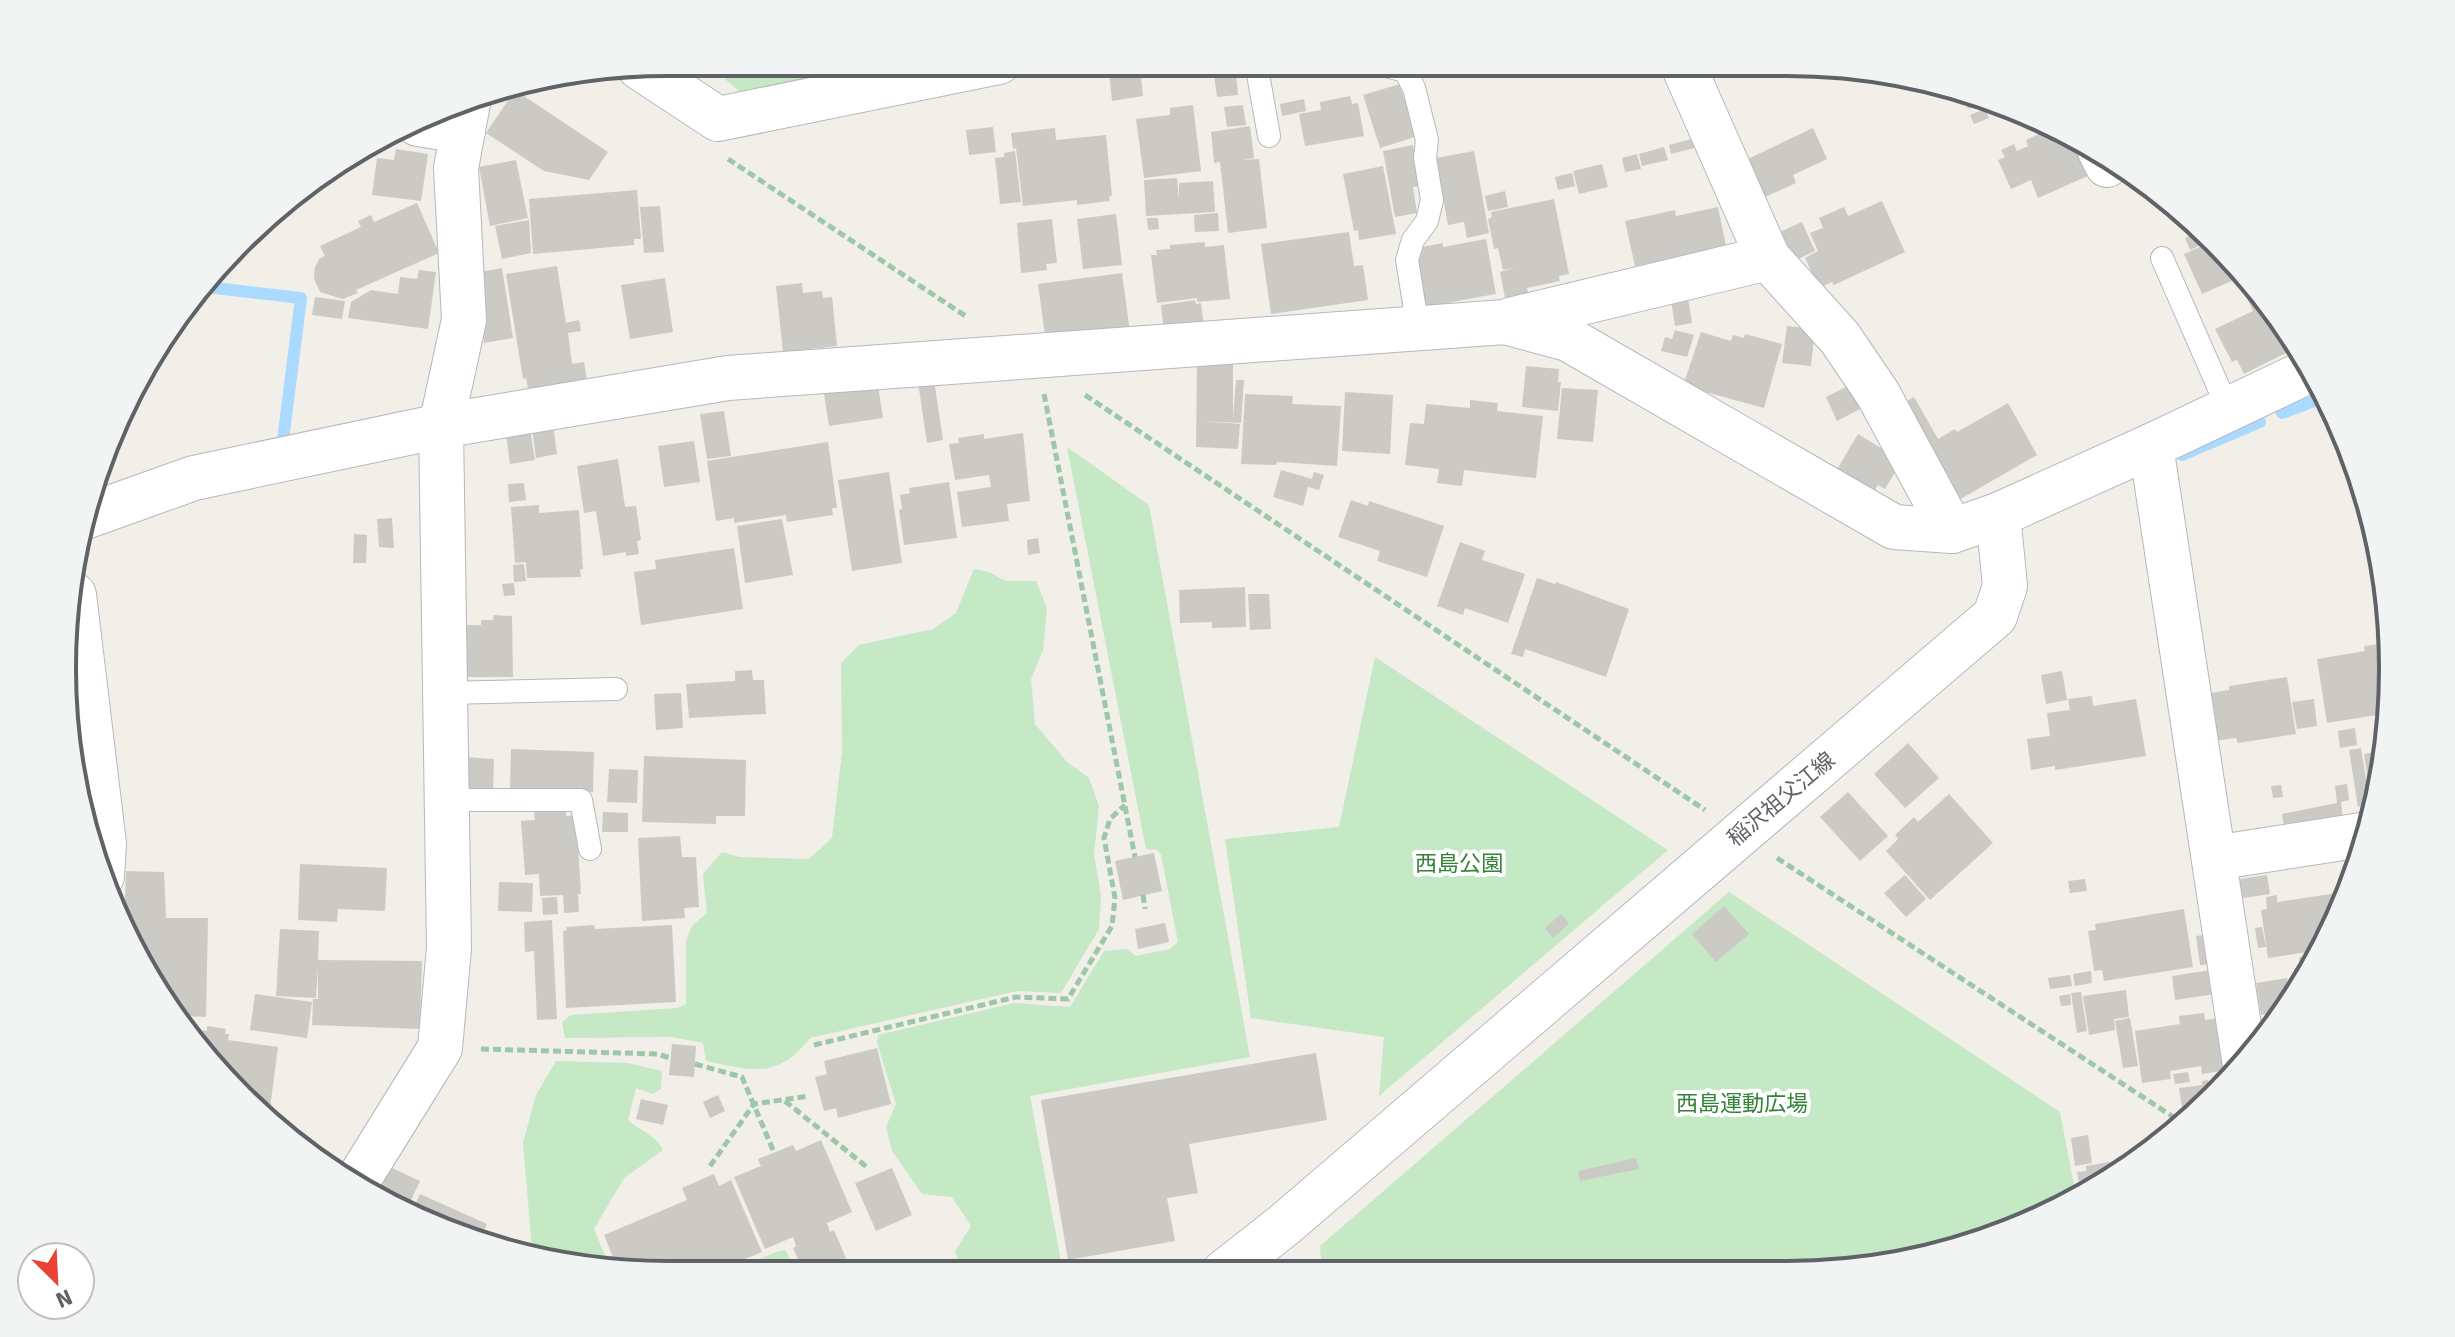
<svg xmlns="http://www.w3.org/2000/svg" width="2455" height="1337" viewBox="0 0 2455 1337" font-family="Signika,'Noto Sans JP',sans-serif">
	<rect width="100%" height="100%" fill="#f1efe8"/>
	<!-- green -->
	<g fill="#c5e8c5">
		<path d="M705,62H946L752,102Z"/>
		<path d="M1067,447L1149,505L1250,1057L1030,1096L1063,1272L963,1273L955,1251L971,1226L952,1197L922,1194L892,1151L886,1127L896,1104L877,1043L878,1035L1014,1003L1070,1007L1104,951L1127,949L1136,956L1170,949L1178,942L1161,855L1157,850L1146,849Z"/>
		<path d="M974,569L989,572L1006,581H1036L1047,608L1043,650L1031,679L1035,724L1067,762L1089,778L1099,806L1094,854L1101,896L1099,929L1061,993L1017,991L810,1038C778,1079 753,1071 706,1061L703,1043L672,1037L565,1038L562,1022L571,1015L677,1008L686,1004V941L692,926L707,913L703,874L722,852L739,857L809,859L832,838L842,752L841,663L859,645L933,629L956,613Z"/>
		<path d="M1375,657L1668,850L1379,1096L1384,1037L1251,1018L1225,839L1339,827Z"/>
		<path d="M1729,892L2060,1112L2076,1196L1982,1243L1865,1270L1322,1272L1320,1246Z"/>
		<path d="M556,1061L628,1063L662,1071L661,1089L652,1094L636,1088L628,1120C641,1132 655,1134 663,1150L624,1178L594,1229L611,1271L530,1257L532,1249L523,1143L536,1095Z"/>
		<path d="M785,1250L798,1273H728L776,1252Z"/>
	</g>
	<g fill="none" stroke-linecap="round" stroke-linejoin="round">
		<!-- stream -->
		<g stroke="#aadaff" stroke-width="12">
			<path d="M206,287L301,298L283,440"/>
			<path d="M2282,413L2325,397"/>
			<path d="M2182,455L2260,422"/>
		</g>
	</g>
	<!-- building -->
	<g fill="#cccac5">
		<path d="M1140,67L1143,96L1112,101L1109,71Z"/>
		<path d="M1236,73L1238,95L1217,97L1214,75Z"/>
		<path d="M1400,84L1404,99L1407,98L1418,136L1380,148L1363,95Z"/>
		<path d="M1959,89L1986,100L1968,109Z"/>
		<path d="M515,90L608,152L589,180L544,171L486,133Z"/>
		<path d="M1350,96L1352,104L1358,103L1364,136L1305,146L1299,114L1321,110L1320,102Z"/>
		<path d="M1304,99L1306,111L1282,116L1280,104Z"/>
		<path d="M1193,105L1201,171L1144,178L1136,119L1170,115V108Z"/>
		<path d="M1243,105L1246,125L1227,127L1224,107Z"/>
		<path d="M1985,109L1989,118L1974,124L1970,115Z"/>
		<path d="M2042,123L2072,136L2090,175L2038,198L2031,180L2011,189L1998,160L2005,157L2001,150L2014,144L2017,151L2028,146L2026,140L2039,134L2035,126Z"/>
		<path d="M1250,126L1254,158L1243,160L1259,159L1267,228L1228,233L1220,162L1214,163L1211,132Z"/>
		<path d="M993,127L996,152L969,155L966,130Z"/>
		<path d="M1055,128L1056,140L1106,135L1112,196H1109L1110,201L1077,205V200L1023,206L1016,148L1013,149L1011,133Z"/>
		<path d="M1813,128L1827,159L1793,175L1796,183L1754,202L1737,164Z"/>
		<path d="M1692,139L1694,148L1671,154L1669,145Z"/>
		<path d="M1413,145L1421,186L1413,187L1417,213L1395,217L1383,151Z"/>
		<path d="M1664,147L1668,160L1642,166L1639,154Z"/>
		<path d="M396,149L428,154L421,201L372,195L377,158L394,160Z"/>
		<path d="M1015,151L1021,202L1000,204L995,158L1004,157V153Z"/>
		<path d="M1474,151L1489,233L1467,238L1464,222L1448,225L1436,158Z"/>
		<path d="M1637,154L1641,169L1625,172L1622,158Z"/>
		<path d="M516,160L528,218L490,226L479,167Z"/>
		<path d="M1602,164L1608,187L1579,194L1573,171Z"/>
		<path d="M1383,166L1396,234L1359,240L1358,230L1354,231L1343,174Z"/>
		<path d="M1572,173L1575,186L1558,190L1555,177Z"/>
		<path d="M1177,178L1179,200V183L1213,181L1215,212L1146,216L1144,180Z"/>
		<path d="M637,190L641,239H634V245L533,254L529,199Z"/>
		<path d="M1505,191L1508,207L1488,211L1485,196Z"/>
		<path d="M1554,199L1569,274L1559,276L1560,281L1527,288L1529,298L1506,303L1500,272L1515,268L1503,270L1498,248L1494,249L1488,219L1492,217L1491,212Z"/>
		<path d="M1882,201L1905,252L1834,285L1832,282L1819,288L1805,258L1818,251L1810,233L1823,228L1819,218L1844,207L1848,216Z"/>
		<path d="M417,203L439,253L356,290L358,293L343,299L320,292L314,279L315,267L319,259L325,256L320,246L361,227L358,221L371,215L374,222Z"/>
		<path d="M2175,204L2186,212L2196,222L2188,226L2186,222L2184,223Z"/>
		<path d="M660,206L664,252L644,253L640,207Z"/>
		<path d="M1718,207L1726,246L1635,266L1625,221L1675,210L1676,216Z"/>
		<path d="M1218,213L1219,231L1195,232L1194,215Z"/>
		<path d="M1116,214L1122,265L1083,269L1077,219Z"/>
		<path d="M1147,218H1158L1159,229L1148,230Z"/>
		<path d="M1052,219L1057,263L1046,264L1047,270L1021,273L1017,223Z"/>
		<path d="M529,220L531,253L502,259L495,226Z"/>
		<path d="M1802,222L1815,251L1788,264L1775,234Z"/>
		<path d="M2202,230L2212,240L2190,250L2185,238Z"/>
		<path d="M1349,232L1354,266L1363,265L1368,300L1271,314L1261,244Z"/>
		<path d="M1486,239L1496,294L1424,307L1414,253L1423,251L1422,247L1443,243V247Z"/>
		<path d="M2213,241L2245,275L2202,294L2184,254Z"/>
		<path d="M1205,242V247L1224,245L1230,299L1197,302V298L1157,303L1151,255H1157L1156,250L1170,249V245Z"/>
		<path d="M557,266L566,323L579,320L581,331L568,333L572,364L584,362L588,387L555,385L528,389L526,378L523,379L506,274Z"/>
		<path d="M502,268L513,338L484,343L481,272Z"/>
		<path d="M419,270L436,272L428,329L348,318L351,302L371,290L398,294L400,277L417,279Z"/>
		<path d="M1122,273L1130,332L1046,342L1038,284Z"/>
		<path d="M665,278L673,332L630,339L621,285Z"/>
		<path d="M2248,278L2267,299L2298,347L2244,374L2237,360L2232,362L2215,329L2253,311L2239,282Z"/>
		<path d="M802,283L803,293L822,291L823,298L832,297L837,346L783,352L776,286Z"/>
		<path d="M1687,292L1692,323L1675,326L1670,294Z"/>
		<path d="M315,297L345,301L342,319L312,315Z"/>
		<path d="M1195,300L1196,304L1201,303L1204,328L1164,333L1161,305Z"/>
		<path d="M1787,326L1815,329L1811,366L1782,363Z"/>
		<path d="M1675,330L1694,335L1687,357L1661,351L1665,337L1672,339Z"/>
		<path d="M1701,332L1731,341L1733,335L1744,338L1745,334L1782,344L1764,408L1683,386Z"/>
		<path d="M1197,362H1233V418L1236,380H1244L1241,423L1201,421L1240,424L1238,449L1196,447Z"/>
		<path d="M1526,366L1559,369L1558,382H1561L1558,411L1522,407Z"/>
		<path d="M934,380L943,440L927,443L918,382Z"/>
		<path d="M878,386L883,418L829,426L824,394Z"/>
		<path d="M1848,386L1860,409L1837,421L1826,397Z"/>
		<path d="M1562,388L1598,390L1593,442L1557,439Z"/>
		<path d="M1345,392L1393,395L1390,454L1342,451Z"/>
		<path d="M1245,394L1293,396L1292,404L1341,406L1337,466L1277,462L1276,465L1241,464Z"/>
		<path d="M1914,397L1938,439L1955,429L1957,432L2008,403L2037,455L1957,501L1894,408Z"/>
		<path d="M1470,400L1498,403L1497,411L1543,416L1536,478L1464,470L1462,486L1437,483L1439,469L1405,465L1410,423L1424,424L1426,404L1470,408Z"/>
		<path d="M724,411L731,456L707,459L700,414Z"/>
		<path d="M553,425L557,454L536,458L532,429Z"/>
		<path d="M530,429L535,460L510,464L506,433Z"/>
		<path d="M1023,433L1030,501L1007,504L1009,521L962,527L957,492L991,487L989,475L955,480L949,444L959,443L958,438L984,434V439Z"/>
		<path d="M1858,434L1902,461L1885,489L1878,485L1873,493L1836,471Z"/>
		<path d="M694,441L700,482L664,487L658,446Z"/>
		<path d="M828,442L837,508H832L833,515L787,522L786,515L734,523V518L716,521L707,461Z"/>
		<path d="M618,459L625,507L636,506L641,540L637,541L639,554L626,556V552L603,556L596,511L584,513L577,466Z"/>
		<path d="M1281,470L1312,479L1314,472L1324,475L1319,490L1308,487L1303,506L1273,497Z"/>
		<path d="M889,472L902,563L852,571L838,480Z"/>
		<path d="M949,482L957,538L904,545L899,510L902,509L900,495L910,493L909,488Z"/>
		<path d="M524,483L526,500L509,502L508,484Z"/>
		<path d="M1351,500L1368,506L1369,501L1444,526L1427,577L1377,561L1380,551L1338,537Z"/>
		<path d="M539,505V513L579,510L583,569H580L581,577L527,578L526,562L515,563L511,507Z"/>
		<path d="M392,518L394,548L379,547L377,519Z"/>
		<path d="M782,519L793,575L745,583L737,526Z"/>
		<path d="M354,534L367,535L366,563H353Z"/>
		<path d="M1038,538L1040,553L1028,555L1027,540Z"/>
		<path d="M1460,542L1485,551L1482,560L1525,574L1508,623L1465,608L1463,615L1437,606Z"/>
		<path d="M734,548L743,609L641,625L634,572L656,569L655,560Z"/>
		<path d="M524,564L526,581L514,582L513,565Z"/>
		<path d="M1537,578L1555,584L1556,582L1629,609L1606,677L1525,649L1523,657L1511,654Z"/>
		<path d="M514,583L515,595L504,596L502,584Z"/>
		<path d="M1245,587L1246,627L1212,628V622L1180,623L1179,590Z"/>
		<path d="M1248,594H1269L1271,629L1250,630Z"/>
		<path d="M494,615L512,616L513,677H466L467,625H481V620H493Z"/>
		<path d="M2386,643V648L2390,647L2391,655L2389,713L2327,723L2317,659L2365,651L2364,646Z"/>
		<path d="M752,670L753,680H764L766,714L689,718L686,684L735,681V671Z"/>
		<path d="M2062,671L2067,700L2046,704L2041,675Z"/>
		<path d="M2287,677L2296,734L2238,743L2236,738L2213,741L2205,694L2229,690V686Z"/>
		<path d="M681,693L683,728L656,730L654,694Z"/>
		<path d="M2092,696L2093,706L2136,699L2146,756L2055,770V766L2031,770L2027,739L2050,736L2047,713L2070,710L2068,699Z"/>
		<path d="M2314,699L2317,726L2297,729L2292,702Z"/>
		<path d="M2355,728L2357,745L2340,748L2338,731Z"/>
		<path d="M1908,743L1939,778L1905,808L1874,774Z"/>
		<path d="M2361,748L2370,805L2358,807L2349,750Z"/>
		<path d="M511,749L594,752L593,792L510,790Z"/>
		<path d="M2387,750L2373,812L2364,754Z"/>
		<path d="M644,756L746,760L745,816H716V824L642,822Z"/>
		<path d="M465,757L494,759L493,792L464,791Z"/>
		<path d="M609,769L638,770L637,803L607,802Z"/>
		<path d="M2347,784L2349,800L2341,802L2343,820L2284,827L2282,814L2337,803L2335,786Z"/>
		<path d="M2281,785L2283,797L2273,798L2271,786Z"/>
		<path d="M1848,792L1888,836L1860,861L1820,817Z"/>
		<path d="M1949,794L1993,843L1930,900L1886,851L1898,839L1895,835L1914,817L1918,822Z"/>
		<path d="M566,809V816L576,815L581,894H578L579,912L564,913L563,895L540,896L539,874L525,875L521,821L535,820L534,811Z"/>
		<path d="M603,812L628,813V832H602Z"/>
		<path d="M680,836L682,857H696L699,907L684,908L685,918L642,921L638,838Z"/>
		<path d="M1154,853L1162,891L1123,900L1115,861Z"/>
		<path d="M300,864L387,868L385,911L338,909L337,922L298,920Z"/>
		<path d="M126,871L164,872L166,918H208L206,1017L180,1016L124,926Z"/>
		<path d="M1905,875L1926,899L1906,917L1884,893Z"/>
		<path d="M2267,875L2270,894L2237,899L2234,880Z"/>
		<path d="M2085,879L2087,891L2070,893L2068,881Z"/>
		<path d="M499,882L533,883L532,912L498,911Z"/>
		<path d="M2337,893V898H2341L2342,905L2322,950L2268,958L2261,910L2267,909L2266,897L2277,895V902Z"/>
		<path d="M557,897L558,914L543,915L542,898Z"/>
		<path d="M1724,906L1749,934L1716,962L1692,934Z"/>
		<path d="M2184,909L2193,967L2104,981L2102,970L2094,971L2088,931L2096,930L2095,924Z"/>
		<path d="M1561,914L1569,924L1553,938L1545,928Z"/>
		<path d="M552,920L557,1019L537,1020L534,951L525,952L524,922Z"/>
		<path d="M1165,923L1169,942L1138,949L1135,929Z"/>
		<path d="M594,925L595,929L672,925L676,1002L566,1008L563,931L567,930L566,927Z"/>
		<path d="M2262,927L2266,947L2258,948L2255,928Z"/>
		<path d="M280,929L319,931L318,960L422,961L420,1029L312,1025L313,999H318V968L316,998L276,996Z"/>
		<path d="M2211,934L2216,964L2200,965L2196,936Z"/>
		<path d="M2320,954L2312,971L2299,990L2296,974L2301,973L2299,957Z"/>
		<path d="M2211,970L2215,994L2175,1000L2172,976Z"/>
		<path d="M2091,971L2092,983L2075,986L2073,974Z"/>
		<path d="M2070,975L2072,986L2050,989L2048,978Z"/>
		<path d="M2287,978L2291,1001L2284,1011L2261,1015L2256,983Z"/>
		<path d="M2126,990L2129,1017L2114,1019L2115,1030L2089,1035L2083,996Z"/>
		<path d="M2081,992L2087,1031L2077,1033L2071,993Z"/>
		<path d="M255,994L312,1002L307,1038L250,1030Z"/>
		<path d="M2070,994L2071,1005L2061,1006L2059,996Z"/>
		<path d="M2204,1013L2205,1020L2219,1018L2227,1070L2202,1074L2201,1066L2170,1071L2171,1079L2142,1083L2135,1031L2180,1024L2179,1016Z"/>
		<path d="M2130,1018L2138,1066L2123,1068L2115,1021Z"/>
		<path d="M207,1026L226,1029L225,1034H229L228,1040L278,1047L270,1108L259,1107L213,1069L188,1028L207,1031Z"/>
		<path d="M672,1044L696,1046L694,1077L669,1075Z"/>
		<path d="M877,1048L891,1104L838,1118L836,1108L824,1111L815,1077L827,1074L824,1061Z"/>
		<path d="M1316,1053L1327,1120L1189,1144L1198,1193L1167,1198L1175,1241L1068,1260L1041,1100Z"/>
		<path d="M2188,1072L2190,1082L2175,1084L2173,1074Z"/>
		<path d="M2208,1080L2210,1097L2201,1105L2182,1108L2179,1088L2202,1085V1081Z"/>
		<path d="M718,1095L725,1111L710,1118L703,1102Z"/>
		<path d="M641,1099L668,1105L663,1125L636,1119Z"/>
		<path d="M2088,1135L2092,1163L2075,1166L2071,1138Z"/>
		<path d="M821,1140L852,1212L827,1223L830,1232L834,1230L848,1263L823,1273H804L793,1248L796,1246L793,1237L765,1249L734,1177L761,1166L758,1159L793,1145L796,1151Z"/>
		<path d="M1636,1158L1639,1169L1580,1181L1578,1171Z"/>
		<path d="M2121,1160L2123,1173L2081,1194L2077,1172L2086,1171V1166Z"/>
		<path d="M390,1167L420,1181L406,1211L373,1197Z"/>
		<path d="M892,1168L912,1215L876,1231L855,1183Z"/>
		<path d="M714,1174L719,1186L731,1180L762,1252L711,1273L619,1272L604,1235L687,1200L682,1188Z"/>
		<path d="M420,1194L487,1224L479,1241L411,1213Z"/>
		<path d="M492,1237L520,1246L517,1255L489,1245Z"/>
	</g>
	<g fill="none" stroke-linecap="round" stroke-linejoin="round">
		<defs>
			<g id="lane">
				<path d="M1256,63L1269,136"/>
				<path d="M1375,63L1405,71L1414,88L1427,140L1425,158L1432,200L1427,221L1413,240L1407,260L1418,328"/>
				<path d="M2162,258L2228,409"/>
				<path d="M445,693L616,689"/>
				<path d="M447,800H581L590,849"/>
			</g>
			<g id="street">
				<path d="M1682,63L1768,258L1840,338L1878,394L1952,531"/>
				<path d="M639,67L718,119L999,62"/>
				<path d="M418,124L463,131"/>
				<path d="M2100,151L2107,165"/>
				<path d="M1510,320L1768,258"/>
				<path d="M2151,446L2245,1065"/>
				<path d="M82,518L194,478L441,426L728,378L1505,322L1568,339L1894,527L1952,531L1998,515"/>
				<path d="M74,595L104,844L102,876"/>
				<path d="M2214,858L2368,834"/>
				<path d="M355,1185L440,1048L449,948L441,426L464,320L456,168L469,97"/>
			</g>
			<path id="secondary" d="M1224,1272L1284,1225L1995,616L2005,586L1998,515L2151,446L2311,370"/>
		</defs>
		<!-- lane casing -->
		<use href="#lane" stroke="#b5b8bc" stroke-width="24"/>
		<!-- street casing -->
		<use href="#street" stroke="#b5b8bc" stroke-width="46"/>
		<!-- secondary casing -->
		<use href="#secondary" stroke="#b6babf" stroke-width="46"/>
		<!-- path -->
		<g stroke="#9cc7a9" stroke-width="5" stroke-dasharray="8 4" stroke-linecap="butt">
			<path d="M728,159L967,317"/>
			<path d="M1044,394L1135,857"/>
			<path d="M1085,395L1705,810"/>
			<path d="M1777,858L2181,1122"/>
			<path d="M1143,895L1145,909"/>
			<path d="M814,1045L1016,997L1068,999L1112,926L1115,898L1104,838L1110,819L1125,805"/>
			<path d="M481,1049L657,1054L670,1058"/>
			<path d="M695,1064L742,1077L773,1150"/>
			<path d="M785,1101L868,1168"/>
			<path d="M710,1166L754,1104L809,1096"/>
		</g>
		<!-- lane -->
		<use href="#lane" stroke="#fff" stroke-width="22"/>
		<!-- street -->
		<use href="#street" stroke="#fff" stroke-width="44"/>
		<!-- secondary -->
		<use href="#secondary" stroke="#fff" stroke-width="44"/>
	</g>
	<g text-anchor="middle" dominant-baseline="central" stroke-width="8" stroke-linejoin="round" paint-order="stroke">
		<!-- street labels -->
		<g font-size="22" fill="#5f6368" stroke="#fff">
			<text transform="translate(1781 799) rotate(-40)">稲沢祖父江線</text>
		</g>
		<!-- park labels -->
		<g font-size="22" fill="#348238" stroke="#fff">
			<text x="1459" y="863">西島公園</text>
			<text x="1742" y="1103">西島運動広場</text>
		</g>
	</g>
	<!-- crop -->
	<path d="M0 0H2455V1337H0ZM668 76H1787A592 592 0 0 1 2379 668V669A592 592 0 0 1 1787 1261H668A592 592 0 0 1 76 669V668A592 592 0 0 1 668 76Z" fill="#f2f3f3" fill-rule="evenodd"/>
	<path fill="none" stroke="#5f6368" stroke-width="4" d="M668 76H1787A592 592 0 0 1 2379 668V669A592 592 0 0 1 1787 1261H668A592 592 0 0 1 76 669V668A592 592 0 0 1 668 76Z"/>
	<!-- north arrow -->
	<g transform="translate(56 1281) rotate(156)"><circle r="38" fill="#ffffff" stroke="#bfc1c3" stroke-width="2"/>
	<path d="M0-6L14 30L0 20L-14 30Z" fill="#ea4335"/>
	<text y="-12" font-size="22" font-weight="bold" text-anchor="middle" fill="#5f6368">N</text>
	</g>
</svg>
